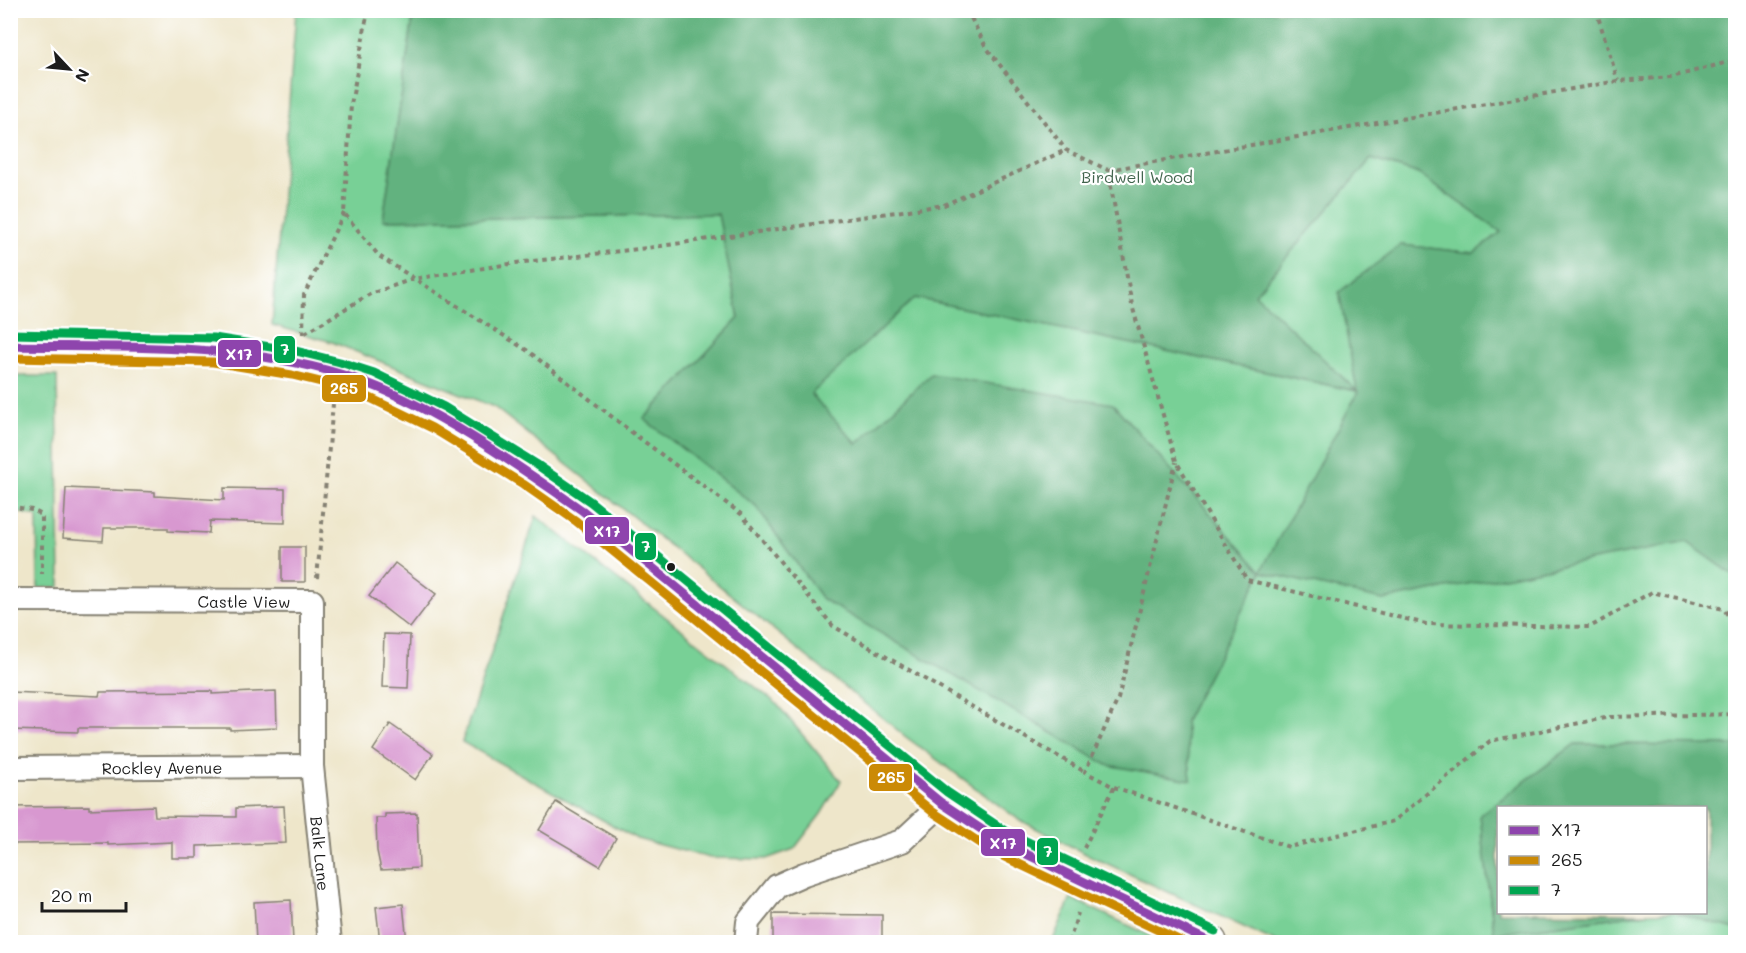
<svg xmlns="http://www.w3.org/2000/svg" width="1746" height="953" viewBox="0 0 1746 953" font-family="Mali,sans-serif">
	<rect width="100%" height="100%" fill="#fff"/>
	<filter id="ink" filterUnits="userSpaceOnUse"><feTurbulence type="fractalNoise" baseFrequency=".0167" numOctaves="2"/><feDisplacementMap in="SourceGraphic" scale="12" xChannelSelector="R" yChannelSelector="G"/><feConvolveMatrix kernelMatrix="1 2 1 2 8 2 1 2 1" color-interpolation-filters="sRGB"/></filter>
	<filter id="wash" filterUnits="userSpaceOnUse"><feTurbulence type="fractalNoise" baseFrequency=".008" numOctaves="4" result="noise"/><feDisplacementMap in="SourceGraphic" scale="24" xChannelSelector="R" yChannelSelector="G"/><feGaussianBlur stdDeviation="1.35" result="paint"/><feColorMatrix in="noise" values="0 0 0 0 0 0 0 0 0 0 0 0 0 0 0 0 0 1.4 0 .05"/><feComposite in="paint" operator="in"/></filter>
	<g filter="url(#wash)">
		<rect width="100%" height="100%" fill="#eee6ca"/>
		<!-- green -->
		<g fill="#78d096" stroke="#4a7659" stroke-width="1.5">
			<path d="M296,11H414L383,220L718,214L739,318L644,419L756,506L822,599L1191,780L1185,721L1261,572L931,374L857,444L810,394L915,298L1356,391L1254,294L1371,159L1417,173L1501,232L1474,253L1401,245L1358,392L1262,572L1383,600L1687,542L1735,576V745L1575,744L1480,815L1494,934L1647,913L1677,912L1735,929V942H1276L1082,852L1018,819L906,737L689,561L494,407L332,342L272,325Z"/>
			<path d="M11,376H57L60,587L38,588L37,516L11,511Z"/>
			<path d="M536,516L776,703L841,781L821,814L794,849L766,859L710,858L637,839L462,742Z"/>
			<path d="M1071,898L1081,903L1164,942H1052Z"/>
		</g>
		<!-- forest -->
		<g fill="#62b27f" stroke="#3f674e" stroke-width="1.5" fill-rule="evenodd">
			<path d="M414,11H1735V576L1687,542L1383,600L1262,572L1185,721L1191,780L1107,765L822,599L756,506L644,419L739,318L718,214L383,220ZM1371,159L1417,173L1501,232L1474,253L1401,245L1339,292L1357,391L1255,294ZM915,298L1357,391L1358,392L1261,571L1113,404L931,374L857,444L811,394Z"/>
			<path d="M1575,744L1735,745V929L1677,913L1706,912V808H1498V912L1647,913L1494,934L1480,815Z"/>
		</g>
		<g id="blocks">
			<!-- building -->
			<g fill="#d898d0">
				<path d="M66,488L155,492V496L224,500V488L285,489V523L210,521L209,533L168,531V528H104L103,541L63,538Z"/>
				<rect x="282" y="547" width="23" height="35"/>
				<path d="M395,563L436,594L410,628L369,596Z"/>
				<path d="M384,634L410,635L408,688L382,687Z"/>
				<path d="M212,691V694L276,691L277,728L230,730V728H78V732L10,730V692L99,696L100,692Z"/>
				<path d="M390,724L433,754L415,780L373,750Z"/>
				<path d="M556,802L616,838L600,866L539,830Z"/>
				<path d="M89,806V809L154,806L155,816L236,817V808L284,806L286,843L197,846V858H172V842L108,845V843L10,844V807Z"/>
				<path d="M417,813L419,868L381,870L377,851L376,818H385V814Z"/>
				<path d="M291,900L293,942H256L254,902Z"/>
				<path d="M403,904L407,942H380L376,907Z"/>
				<path d="M773,914L882,915V940L773,939Z"/>
			</g>
		</g>
	</g>
	<g filter="url(#ink)">
		<use href="#blocks" fill-opacity="0" stroke="#858173" stroke-width="1.5"/>
		<g fill="none" stroke-linecap="round" stroke-linejoin="round">
			<defs>
				<g id="street">
					<path id="s1" d="M10,600L312,601V766L330,942"/>
					<path id="s2" d="M10,768L312,766"/>
					<path d="M746,942L748,922L777,886L804,874L902,841L931,814L940,802"/>
				</g>
				<path id="highway" d="M10,346L214,350L294,363L336,373L369,384L438,417L530,474L583,511L940,802L999,841L1210,942"/>
			</defs>
			<!-- street casing -->
			<use href="#street" stroke="#858173" stroke-width="26"/>
			<!-- highway casing -->
			<use href="#highway" stroke="#858173" stroke-width="36"/>
			<!-- path -->
			<g stroke="#858173" stroke-width="4" stroke-dasharray="4.5 4.5" stroke-linecap="butt">
				<path d="M368,10L351,105L344,213L379,256L528,351L634,434L741,514L833,626L1085,772"/>
				<path d="M967,10L986,47L1066,150L1108,170L1132,305L1176,461L1247,580L1426,624L1590,627L1652,592L1724,609L1736,628"/>
				<path d="M1596,10L1618,81"/>
				<path d="M1108,170L1618,81L1672,77L1736,60"/>
				<path d="M305,333L370,294L413,279L516,263L647,248L944,205L1066,150"/>
				<path d="M303,334L304,295L344,213"/>
				<path d="M10,506L32,510L42,515V574"/>
				<path d="M317,578L333,404"/>
				<path d="M1114,787L1289,847L1394,821L1490,741L1610,717L1736,714"/>
				<path d="M1084,848L1114,787L1085,772L1118,699L1176,462"/>
				<path d="M1069,942L1078,913"/>
			</g>
			<!-- street -->
			<use href="#street" stroke="#fff" stroke-width="22"/>
			<!-- highway -->
			<use href="#highway" stroke="#fff" stroke-width="33"/>
			<defs>
				<path id="bus-1" d="M10,346C129,348 254,341 367,383C441,411 518,466 583,511L940,802L999,841L1210,942"/>
				<path id="bus-2" d="M10,358L213,362L292,375L333,385L364,395L432,428L523,484L576,521L933,812L994,852L1183,942"/>
				<path id="bus-3" d="M10,334L214,338L296,351L340,362L374,373L444,407L536,464L591,502L947,792L1005,831L1215,931"/>
			</defs>
			<!-- bus-1 casing -->
			<use href="#bus-1" stroke="#fff" stroke-width="14"/>
			<!-- bus-2 casing -->
			<use href="#bus-2" stroke="#fff" stroke-width="14"/>
			<!-- bus-3 casing -->
			<use href="#bus-3" stroke="#fff" stroke-width="14"/>
			<!-- bus-1 -->
			<use href="#bus-1" stroke="#8e44ad" stroke-width="9"/>
			<!-- bus-2 -->
			<use href="#bus-2" stroke="#cb8a06" stroke-width="9"/>
			<!-- bus-3 -->
			<use href="#bus-3" stroke="#00a651" stroke-width="9"/>
		</g>
	</g>
	<!-- markers -->
	<circle fill="#1c1c1c" stroke="#fff" stroke-width="2" cx="671" cy="567" r="5"/>
	<g text-anchor="middle" dominant-baseline="central" stroke-width="4.5" stroke-linejoin="round" paint-order="stroke">
		<!-- park labels -->
		<g font-size="16" fill="#41644d" stroke="#fff">
			<text x="1137" y="176">Birdwell Wood</text>
		</g>
		<!-- street labels -->
		<g font-size="16" fill="#1c1c1c" stroke="#fff">
			<text stroke="none"><textPath href="#s1" startOffset="234">Castle View</textPath></text>
			<text stroke="none"><textPath href="#s2" startOffset="152">Rockley Avenue</textPath></text>
			<text stroke="none"><textPath href="#s1" startOffset="555">Balk Lane</textPath></text>
		</g>
	</g>
	<g stroke="#fff" stroke-width="2">
		<rect x="273" y="335" width="23" height="29" rx="6" fill="#00a651"/>
		<rect x="217" y="339" width="45" height="29" rx="6" fill="#8e44ad"/>
		<rect x="321" y="374" width="46" height="29" rx="6" fill="#cb8a06"/>
		<rect x="584" y="516" width="46" height="29" rx="6" fill="#8e44ad"/>
		<rect x="634" y="532" width="23" height="29" rx="6" fill="#00a651"/>
		<rect x="868" y="763" width="45" height="29" rx="6" fill="#cb8a06"/>
		<rect x="980" y="828" width="46" height="29" rx="6" fill="#8e44ad"/>
		<rect x="1036" y="837" width="23" height="29" rx="6" fill="#00a651"/>
	</g>
	<g font-size="16" text-anchor="middle" font-weight="bold" fill="#fff">
		<text x="285" y="355">7</text>
		<text x="239" y="360">X17</text>
		<text x="344" y="394">265</text>
		<text x="607" y="537">X17</text>
		<text x="646" y="552">7</text>
		<text x="891" y="783">265</text>
		<text x="1003" y="849">X17</text>
		<text x="1048" y="857">7</text>
	</g>
	<!-- margin -->
	<rect width="1746" height="953" fill="none" stroke="#fff" stroke-width="36"/>
	<!-- legend -->
	<rect x="1497" y="806" width="210" height="108" fill="#ffffff" stroke="#a4a4a4" stroke-width="1.5"/>
	<rect x="1509" y="826" width="30" height="9" fill="#8e44ad" stroke="#a4a4a4" stroke-width="1.5"/>
	<text x="1551" y="836" font-size="18" fill="#1c1c1c">X17</text>
	<rect x="1509" y="856" width="30" height="9" fill="#cb8a06" stroke="#a4a4a4" stroke-width="1.5"/>
	<text x="1551" y="866" font-size="18" fill="#1c1c1c">265</text>
	<rect x="1509" y="886" width="30" height="9" fill="#00a651" stroke="#a4a4a4" stroke-width="1.5"/>
	<text x="1551" y="896" font-size="18" fill="#1c1c1c">7</text>
	<!-- north arrow -->
	<g transform="translate(69 69) rotate(116)" stroke="#ffffff" stroke-width="4.5" paint-order="stroke">
	<path d="M0-4.5L10 22L0 15L-10 22Z" fill="#1c1c1c"/>
	<text y="-9" font-size="16" font-weight="bold" text-anchor="middle" fill="#1c1c1c">N</text>
	</g>
	<!-- scale -->
	<path d="M42 902v9h84v-9" fill="none" stroke="#1c1c1c" stroke-width="3"/>
	<text x="51" y="902" font-size="18" fill="#1c1c1c" stroke="#ffffff" stroke-width="4.5" paint-order="stroke">20 m</text>
</svg>
